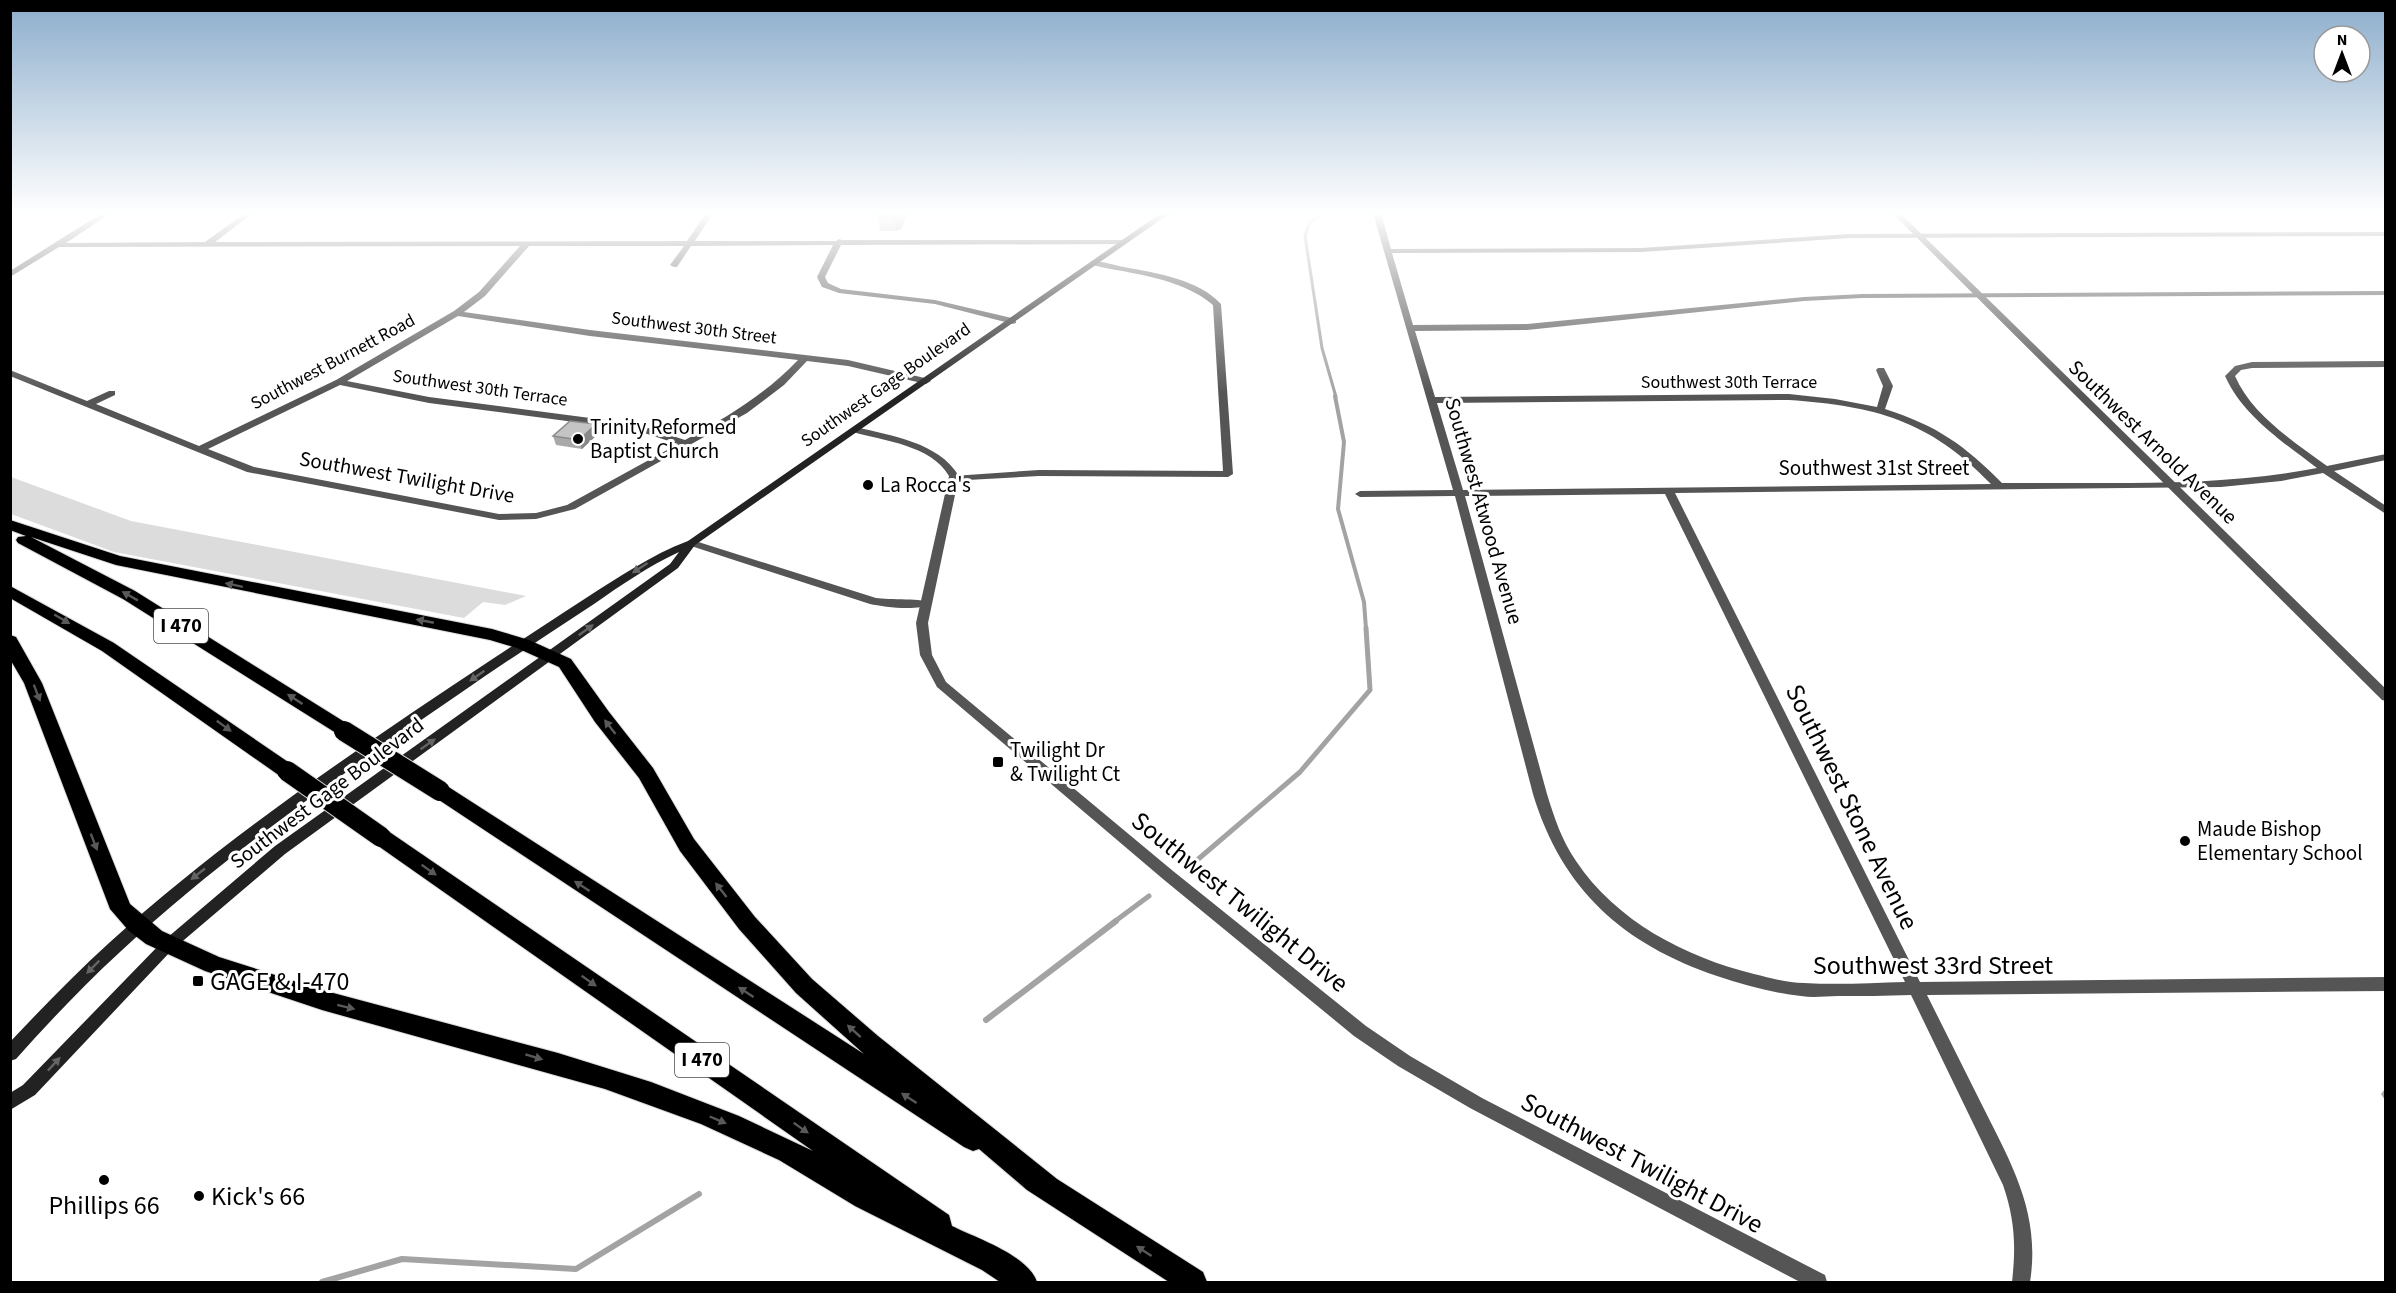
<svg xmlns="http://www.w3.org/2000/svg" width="2396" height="1293" viewBox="0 0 2396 1293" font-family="'Source Sans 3',sans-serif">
	<rect width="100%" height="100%" fill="#fff"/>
	<!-- green -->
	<path fill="#dcdcdc" d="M11,477L131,521L526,596L505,605L483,602L464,618L114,552L11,514Z"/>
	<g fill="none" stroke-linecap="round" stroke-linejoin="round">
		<!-- stream-far3 -->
		<path stroke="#a3a3a3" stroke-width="3" d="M1319,217L1310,222L1305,236L1322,348L1336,397"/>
		<!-- stream-far2 -->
		<path stroke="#a3a3a3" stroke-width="4" d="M1335,396L1344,442L1338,509L1364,602L1366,629"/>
		<!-- stream-far1 -->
		<g stroke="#a3a3a3" stroke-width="5">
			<path d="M1196,861L1300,772L1370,690L1366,628"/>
			<path d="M1114,922L1149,896"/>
		</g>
		<!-- stream -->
		<g stroke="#a3a3a3" stroke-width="6">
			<path d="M986,1020L1116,921"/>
			<path d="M322,1282L402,1259L576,1269L699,1194"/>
		</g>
		<defs>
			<g id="motorway">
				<path d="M10,520L120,556L492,629L529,640L571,659L609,712L653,768L694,839L755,917L812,979L878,1036L1057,1179L1203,1272L1207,1282H1169L1027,1190L979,1149L973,1151L964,1147L433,796L430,791L433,786L440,784L447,786L864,1054L796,993L739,929L680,851L639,778L595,722L559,667L517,648L490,640L116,565L31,537L135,591L351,726L354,731L351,736L344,738L123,599L18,543L16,540L18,537L26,536L10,530Z"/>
				<path d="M10,586L114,643L294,766L297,771L294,776H280L102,651L10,598Z"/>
				<path d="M10,635L16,637L42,683L130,904L162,931L219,957L322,990L558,1053L651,1082L739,1116L813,1151L374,843L370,837L374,831L381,829L388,831L949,1215L952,1226C976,1238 1028,1255 1037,1282H1000L982,1270L855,1206L779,1160L701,1124L605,1089L322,1010L205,971L146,944L129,931L110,909L24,683L10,659Z"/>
			</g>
		</defs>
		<!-- motorway casing -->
		<use href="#motorway" stroke="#dbdbdb" stroke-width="2"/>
		<!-- minor -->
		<g fill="#555" fill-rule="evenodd">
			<path d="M102,213H111L66,243L205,242L245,213H253L215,242L687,241L706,213H713L695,241H836L839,239L842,240H1123L1127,242L1123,244L841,245L825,277L828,283L841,289L935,300L1016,319V323L1013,324L935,304L839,293L822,287L817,277L833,245L691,246L677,267H674L670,265L684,246H529L485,296L464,312L590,330L848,360L929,379L931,381L926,384L848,366L807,361L784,385L747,413L575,509L536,519L499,520L247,472L10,376V370L87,401L109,391H115V395L96,404L199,446L336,380L454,311L479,292L520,246L59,247L10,277V271ZM458,316L590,336L798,360C763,396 729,416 685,440L636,424L429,397L347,381ZM340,385L429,403L635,430L678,444L567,505L536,513L499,514L254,467L208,449Z"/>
			<path d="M1373,213H1381L1391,249L1641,248L1849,234L2386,232V236L1849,238L1641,252L1392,253L1413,325L1527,324L1804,297L1862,294L2386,291V295L1862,298L1804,301L1527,330L1415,331L1435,397L1789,394L1835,399L1877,407L1883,386L1876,370L1878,368H1884L1893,386L1885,409C1938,426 1964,445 2002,483C2107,482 2214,488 2317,468C2283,442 2243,416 2225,376L2235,366L2252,362L2386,361V367L2252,368L2241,370L2235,376C2252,415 2293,441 2327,466L2386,454V460L2334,471L2386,506V514L2323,473L2281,481L2221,487L1675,493L1920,982L2386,977V991L1927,995C1945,1031 1963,1067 1981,1103C2011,1163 2041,1213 2030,1282H2012C2016,1246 2015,1220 2003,1185L1911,995C1886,996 1862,996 1838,996C1826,996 1813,998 1801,996C1772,993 1744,985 1717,976C1623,944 1562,890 1533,794L1455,496L1360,497L1355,494L1360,491L1453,490ZM1789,400C1875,406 1929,420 1991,484L1463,490L1437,403ZM1665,494L1905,982C1871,983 1837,985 1804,983C1787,983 1770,978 1754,974C1685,957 1616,921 1576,861C1562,841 1554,817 1547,794L1465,496Z"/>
			<path d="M1091,261C1102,261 1114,265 1124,267C1156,273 1198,279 1221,304L1233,474L1228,477L1039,476L949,481V477L953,476L1039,470L1223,471L1213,305C1180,277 1132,274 1091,265Z"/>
			<path d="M692,540L876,598C888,600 925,598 931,603C920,612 884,607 870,604L688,545L687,543L688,541Z"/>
		</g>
		<!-- tertiary -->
		<g fill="#555" fill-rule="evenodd">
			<path d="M1892,213H1900L2386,689V701L2382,700Z"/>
			<path d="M856,427C892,436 938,442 959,476L928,623L932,655L946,682L1173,871L1366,1026L1410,1056L1482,1098L1825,1275L1827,1282H1800L1470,1108L1398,1066L1354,1036L1163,879L937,687L920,655L916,623L949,476C931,445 884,441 853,432V428Z"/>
		</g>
		<!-- secondary -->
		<path fill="#222" fill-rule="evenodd" d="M1161,213H1174L1163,218L695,545L678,568L285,854L171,951L35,1095L10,1110V1093L23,1085L161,943L275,846L670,564L679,552C649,566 621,585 594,604C550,633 505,662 462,692C344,773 225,854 120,952C83,986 49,1022 16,1059L10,1061V1042C42,1008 75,974 109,943C226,837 360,747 491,660C523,639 554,619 586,598C619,577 651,555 688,541Z"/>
		<!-- motorway -->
		<use href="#motorway" fill="#000" fill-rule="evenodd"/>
		<defs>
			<g id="motorway-bridge">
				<path d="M344,731L440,791"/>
				<path d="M287,771L381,837"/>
			</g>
		</defs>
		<!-- motorway-bridge casing -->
		<use href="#motorway-bridge" stroke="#dbdbdb" stroke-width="22" stroke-linecap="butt"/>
		<!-- motorway-bridge -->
		<use href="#motorway-bridge" stroke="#000" stroke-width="20"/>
	</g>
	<!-- wall -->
	<g fill="#a9a9a9">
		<path d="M908,213L901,229L896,231H880L878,216Z"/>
		<path d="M596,424L599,433L582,449L556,445L553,436Z"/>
		<path d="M2385,1089V1100L2381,1094Z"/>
	</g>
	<!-- shaded-wall -->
	<g fill="#898989">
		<path d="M899,213H908L901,229L896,231L893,216Z"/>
		<path d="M596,424L599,433L582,449L579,440Z"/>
	</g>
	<!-- building -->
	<g fill="#c4c4c4" stroke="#898989" stroke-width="1.5">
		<path d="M879,213H899L893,216H878Z"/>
		<path d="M570,421L596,424L579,440L553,436Z"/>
	</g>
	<!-- one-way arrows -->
	<defs><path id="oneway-solid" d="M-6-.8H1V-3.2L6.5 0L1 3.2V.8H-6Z" transform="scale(1.5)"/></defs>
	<g fill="#646464">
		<use href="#oneway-solid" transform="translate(640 568) rotate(147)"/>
		<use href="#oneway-solid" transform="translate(586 630) rotate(-36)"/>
		<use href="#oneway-solid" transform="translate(477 676) rotate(145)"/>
		<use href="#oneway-solid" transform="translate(428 744) rotate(-35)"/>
		<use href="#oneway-solid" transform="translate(198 874) rotate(142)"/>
		<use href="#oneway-solid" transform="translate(93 967) rotate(135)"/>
		<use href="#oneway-solid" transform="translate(54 1064) rotate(-47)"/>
	</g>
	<g fill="#595959">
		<use href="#oneway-solid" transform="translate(234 585) rotate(-168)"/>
		<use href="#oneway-solid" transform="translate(130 596) rotate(-151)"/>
		<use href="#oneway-solid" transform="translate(62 619) rotate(30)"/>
		<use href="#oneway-solid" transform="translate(425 621) rotate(-169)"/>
		<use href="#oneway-solid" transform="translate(37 693) rotate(69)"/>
		<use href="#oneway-solid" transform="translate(295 699) rotate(-147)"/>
		<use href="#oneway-solid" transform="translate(224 726) rotate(36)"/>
		<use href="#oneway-solid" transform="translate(610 727) rotate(-128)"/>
		<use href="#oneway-solid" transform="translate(94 842) rotate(69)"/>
		<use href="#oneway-solid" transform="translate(429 870) rotate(35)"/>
		<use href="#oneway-solid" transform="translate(582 886) rotate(-147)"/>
		<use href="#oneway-solid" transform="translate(721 890) rotate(-128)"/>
		<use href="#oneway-solid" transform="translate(589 981) rotate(35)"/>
		<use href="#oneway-solid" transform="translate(746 992) rotate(-147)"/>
		<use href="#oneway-solid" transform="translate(346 1007) rotate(14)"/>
		<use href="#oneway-solid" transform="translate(854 1031) rotate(-138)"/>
		<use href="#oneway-solid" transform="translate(534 1057) rotate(17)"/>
		<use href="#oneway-solid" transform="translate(909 1098) rotate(-147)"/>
		<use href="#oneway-solid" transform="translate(718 1120) rotate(23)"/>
		<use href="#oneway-solid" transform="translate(801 1128) rotate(35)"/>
		<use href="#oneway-solid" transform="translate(1144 1251) rotate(-147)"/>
	</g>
	<!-- sky -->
	<linearGradient id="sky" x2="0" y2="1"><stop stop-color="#8cadcc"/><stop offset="0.54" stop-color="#fff"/><stop offset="1" stop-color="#fff" stop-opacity="0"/></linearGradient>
	<rect width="2396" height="394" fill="url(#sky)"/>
	<!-- markers -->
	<g fill="#000" stroke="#fff" stroke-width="2">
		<circle cx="578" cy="439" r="6"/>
		<circle cx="868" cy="485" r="6"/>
		<rect x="992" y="756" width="12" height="12" rx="3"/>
		<circle cx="2185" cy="841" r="6"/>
		<rect x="192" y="975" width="12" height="12" rx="3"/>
		<circle cx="104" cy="1180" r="6"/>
		<circle cx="199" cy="1196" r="6"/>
	</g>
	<g text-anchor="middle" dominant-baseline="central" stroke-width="6" stroke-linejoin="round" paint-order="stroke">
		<!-- far-street labels -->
		<g font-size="18" fill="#000" stroke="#fff">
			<text transform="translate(694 328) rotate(7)">Southwest 30th Street</text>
			<text transform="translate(333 362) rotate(-28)">Southwest Burnett Road</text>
			<text x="1729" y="382">Southwest 30th Terrace</text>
			<text transform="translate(886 385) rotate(-35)">Southwest Gage Boulevard</text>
			<text transform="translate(480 388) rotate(8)">Southwest 30th Terrace</text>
		</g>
		<!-- shield labels -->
		<g fill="#fff" stroke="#4c4c4c" stroke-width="1.5">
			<rect x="154" y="609" width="54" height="34" rx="4.5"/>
			<rect x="675" y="1043" width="54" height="34" rx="4.5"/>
		</g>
		<g font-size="20" font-weight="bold" fill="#000">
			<text x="181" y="626">I 470</text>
			<text x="702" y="1060">I 470</text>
		</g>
		<!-- poi labels -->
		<g font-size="21" fill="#000" stroke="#fff" text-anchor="start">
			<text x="590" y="427">Trinity Reformed<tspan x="590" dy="24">Baptist Church</tspan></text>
			<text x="880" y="485">La Rocca's</text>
			<text x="1010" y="750">Twilight Dr<tspan x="1010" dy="24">&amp; Twilight Ct</tspan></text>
			<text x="2197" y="829">Maude Bishop<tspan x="2197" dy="24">Elementary School</tspan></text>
		</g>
		<!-- street labels -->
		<g font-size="21" fill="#000" stroke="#fff">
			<text transform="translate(2153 442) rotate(44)">Southwest Arnold Avenue</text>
			<text x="1874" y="468">Southwest 31st Street</text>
			<text transform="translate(407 477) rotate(10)">Southwest Twilight Drive</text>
			<text transform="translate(1484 511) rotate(74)">Southwest Atwood Avenue</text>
			<text transform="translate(327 793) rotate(-37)">Southwest Gage Boulevard</text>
		</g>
		<!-- near-street labels -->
		<g font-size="26" fill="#000" stroke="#fff">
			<text transform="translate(1852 807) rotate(64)">Southwest Stone Avenue</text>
			<text transform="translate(1240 902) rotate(39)">Southwest Twilight Drive</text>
			<text x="1933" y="965">Southwest 33rd Street</text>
			<text transform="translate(1642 1163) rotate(28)">Southwest Twilight Drive</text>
		</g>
		<!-- near-poi labels -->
		<g font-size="26" fill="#000" stroke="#fff" text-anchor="start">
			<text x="210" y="981">GAGE &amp; I-470</text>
			<text x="211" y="1196">Kick's 66</text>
			<text x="104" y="1205" text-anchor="middle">Phillips 66</text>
		</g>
	</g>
	<!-- border -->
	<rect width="2396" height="1293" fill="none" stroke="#000000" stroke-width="24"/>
	<!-- north arrow -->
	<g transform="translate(2342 54)"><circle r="28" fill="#ffffff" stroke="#999999" stroke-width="1.5"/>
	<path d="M0-4.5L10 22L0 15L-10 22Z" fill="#000000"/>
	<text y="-9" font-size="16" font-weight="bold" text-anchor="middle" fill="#000000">N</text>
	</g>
</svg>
